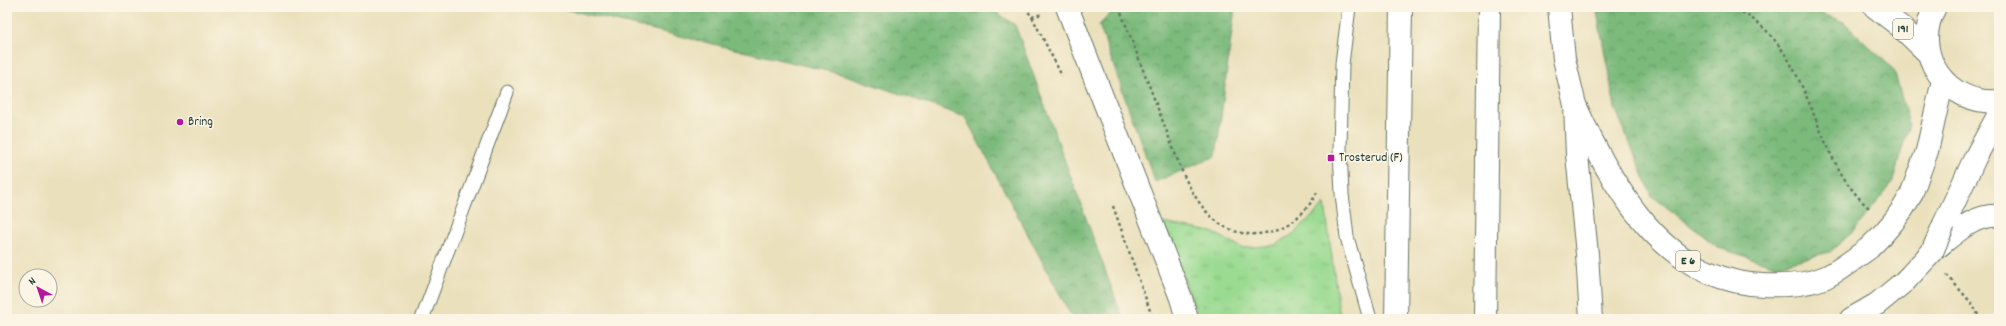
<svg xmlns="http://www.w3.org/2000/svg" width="2006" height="326" viewBox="0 0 2006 326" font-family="Dekko,sans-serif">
	<defs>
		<pattern id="grass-tufts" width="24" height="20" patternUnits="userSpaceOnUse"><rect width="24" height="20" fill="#9ada91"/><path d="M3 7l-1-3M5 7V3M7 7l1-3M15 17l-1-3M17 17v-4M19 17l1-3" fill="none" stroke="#84bc7e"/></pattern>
		<pattern id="forest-crowns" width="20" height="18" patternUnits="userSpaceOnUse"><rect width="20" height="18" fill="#7bba7b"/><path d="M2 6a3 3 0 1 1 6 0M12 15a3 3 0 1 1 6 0" fill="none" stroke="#649866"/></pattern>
	</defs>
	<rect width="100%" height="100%" fill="#fcf5e5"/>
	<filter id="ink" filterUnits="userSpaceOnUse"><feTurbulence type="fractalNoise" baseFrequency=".025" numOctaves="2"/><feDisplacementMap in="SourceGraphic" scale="8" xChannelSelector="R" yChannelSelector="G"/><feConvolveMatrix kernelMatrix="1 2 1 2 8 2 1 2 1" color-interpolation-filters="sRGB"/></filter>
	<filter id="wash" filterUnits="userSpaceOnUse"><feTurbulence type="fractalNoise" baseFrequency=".012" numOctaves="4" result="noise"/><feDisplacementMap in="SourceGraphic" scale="16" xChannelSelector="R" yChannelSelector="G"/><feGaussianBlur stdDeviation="0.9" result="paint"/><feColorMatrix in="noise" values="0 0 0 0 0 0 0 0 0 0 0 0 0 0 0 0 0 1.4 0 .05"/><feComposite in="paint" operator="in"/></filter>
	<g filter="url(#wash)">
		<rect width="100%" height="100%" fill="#eae0bc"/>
		<!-- grass -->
		<path fill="url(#grass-tufts)" stroke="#5c8c62" d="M1325,204L1340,319H1199L1163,223L1212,232L1242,248L1275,245L1293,234Z"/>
		<!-- forest -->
		<g fill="url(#forest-crowns)" stroke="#4d7c58">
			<path d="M556,7H989L1015,25L1123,319H1073L965,117L849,76Z"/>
			<path d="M1117,7H1235L1216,156L1155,182L1099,25Z"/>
			<path d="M1644,7H1802L1844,22L1894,70L1909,124L1893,181L1855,230L1830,252L1775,266L1719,248L1652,196L1615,108L1597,12Z"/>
		</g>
	</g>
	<g filter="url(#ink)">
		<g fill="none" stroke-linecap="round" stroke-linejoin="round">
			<defs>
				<g id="lane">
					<path d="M1349,7L1342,64L1340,150L1342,194L1347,237L1370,319"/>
					<path d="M422,319L507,92"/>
				</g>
				<g id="highway">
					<path d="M1067,7L1181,298L1187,319"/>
					<path d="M1559,7L1564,59L1575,105L1577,155L1587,254L1591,319"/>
					<path d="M1875,7L1901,27L1928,53"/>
					<path d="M1935,7C1910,54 1947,106 1999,101"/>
					<path d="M1575,105C1612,186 1663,281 1763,285C1784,286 1807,285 1826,277C1841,270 1855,258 1869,248"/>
					<path d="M1911,195L1927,151L1943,80"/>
					<path d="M1944,224L1975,158L1999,114"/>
					<path d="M1934,250C1953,235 1973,214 1999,216"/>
					<path d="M1396,319L1401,7"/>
					<path d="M1485,319L1489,7"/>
					<path d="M1851,319L1877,304L1905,281"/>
				</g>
			</defs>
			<!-- lane casing -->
			<use href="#lane" stroke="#667664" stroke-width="15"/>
			<!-- highway casing -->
			<use href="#highway" stroke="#667664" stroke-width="24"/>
			<!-- path -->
			<g stroke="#667664" stroke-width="2.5" stroke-dasharray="3 3" stroke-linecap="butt">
				<path d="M1025,7L1032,17L1042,14"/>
				<path d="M1119,7L1183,174C1191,190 1200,207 1214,219C1249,250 1300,230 1318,190"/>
				<path d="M1731,7C1814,42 1807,153 1869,208"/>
				<path d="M1032,17L1062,76"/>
				<path d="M1113,206L1153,319"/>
				<path d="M1947,275L1973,305L1980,319"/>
			</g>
			<!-- lane -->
			<use href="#lane" stroke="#fff" stroke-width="13"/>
			<!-- highway -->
			<use href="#highway" stroke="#fff" stroke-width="22"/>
			<defs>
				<g id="highway-bridge">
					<path d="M1869,248C1886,232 1900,216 1911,195"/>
					<path d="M1905,281L1932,252L1944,224"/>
				</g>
			</defs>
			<!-- highway-bridge casing -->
			<use href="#highway-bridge" stroke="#667664" stroke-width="24" stroke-linecap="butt"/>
			<!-- highway-bridge -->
			<use href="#highway-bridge" stroke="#fff" stroke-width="22"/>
		</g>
	</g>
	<!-- markers -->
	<g fill="#b5179e" stroke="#fcf5e5" stroke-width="1.5">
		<circle cx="180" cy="122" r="4"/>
		<rect x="1327" y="154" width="8" height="8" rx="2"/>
	</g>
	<g text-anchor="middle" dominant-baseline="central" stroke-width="3" stroke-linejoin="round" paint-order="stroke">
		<!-- shield labels -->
		<g fill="#fcf5e5" stroke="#617469" stroke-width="1">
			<rect x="1893" y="19" width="20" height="20" rx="3"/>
			<rect x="1676" y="251" width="24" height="20" rx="3"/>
		</g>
		<g font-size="12" font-weight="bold" fill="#1f3d34">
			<text x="1903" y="29">191</text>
			<text x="1688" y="261">E 6</text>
		</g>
		<!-- poi labels -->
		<g font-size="13" fill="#1f3d34" stroke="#fcf5e5" text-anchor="start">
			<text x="188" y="122">Bring</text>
			<text x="1339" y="158">Trosterud (F)</text>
		</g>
	</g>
	<!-- margin -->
	<rect width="2006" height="326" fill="none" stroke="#fcf5e5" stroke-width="24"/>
	<!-- north arrow -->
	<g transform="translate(38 288) rotate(320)"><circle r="19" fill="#fcf5e5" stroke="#a4ab9e"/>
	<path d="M0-3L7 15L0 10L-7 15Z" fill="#b5179e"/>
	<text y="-6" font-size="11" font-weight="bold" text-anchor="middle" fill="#1f3d34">N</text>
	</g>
</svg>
